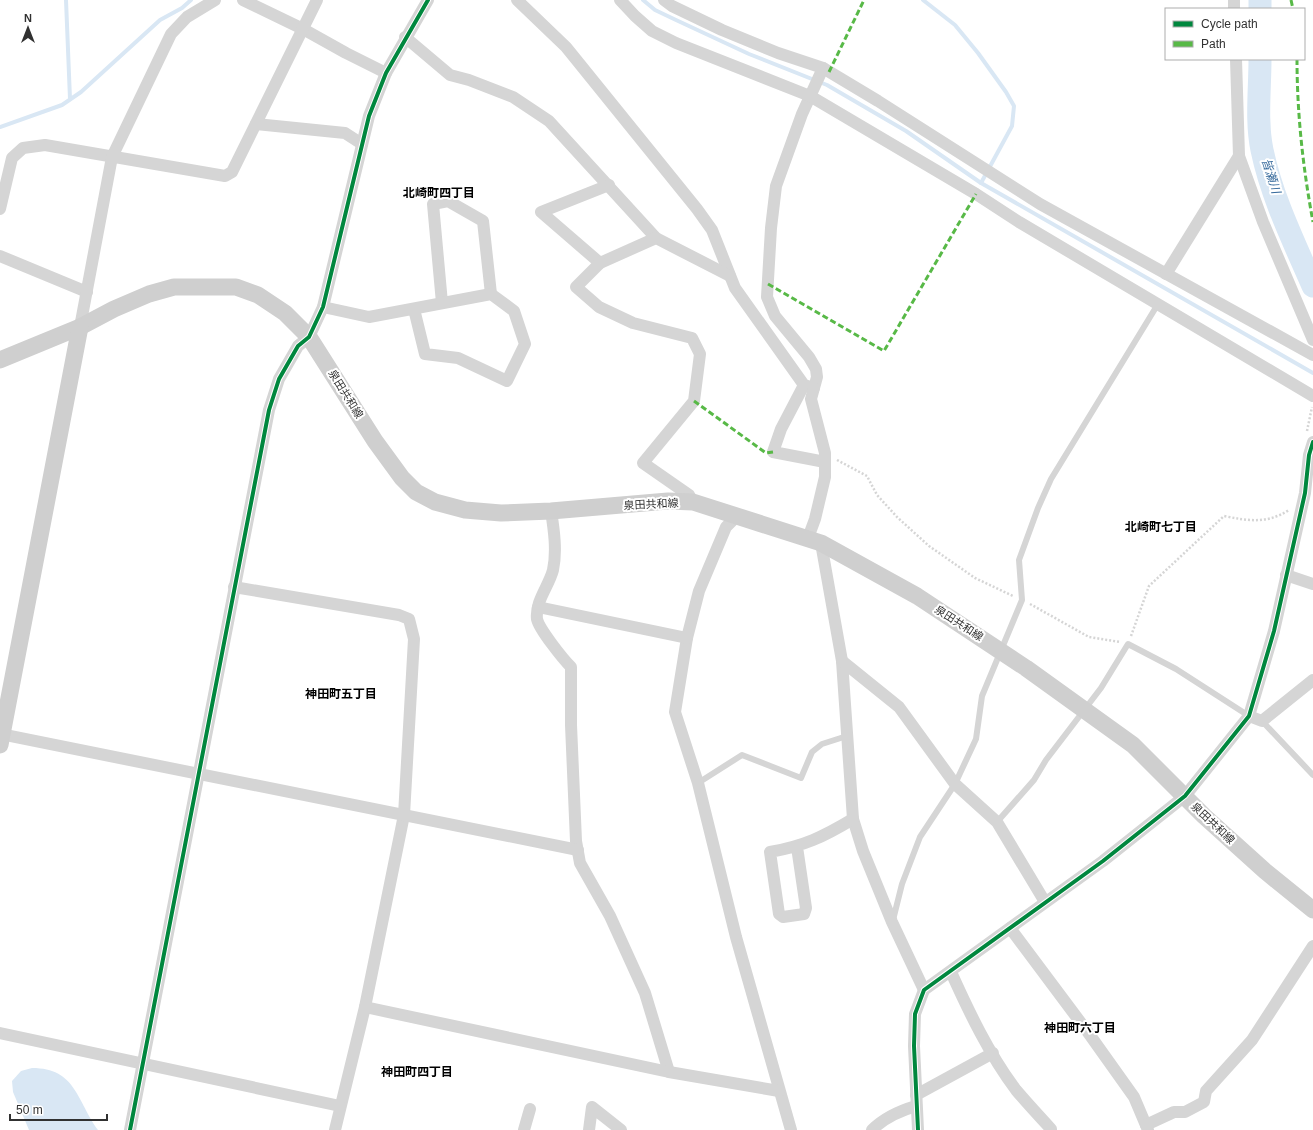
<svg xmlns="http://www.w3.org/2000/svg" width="1313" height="1130" viewBox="0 0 1313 1130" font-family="Arial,'Noto Sans JP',sans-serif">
	<rect width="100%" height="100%" fill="#fff"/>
	<!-- water -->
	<path fill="#d9e7f4" d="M32,1068C76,1068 77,1101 98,1130H29L13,1092L12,1081L21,1071Z"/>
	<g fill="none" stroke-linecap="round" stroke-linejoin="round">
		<!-- stream -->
		<g stroke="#d9e7f4" stroke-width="4">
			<path d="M66,0L70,99"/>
			<path d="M643,0L655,10L676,20L749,54L827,85L906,131L981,183L1313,373"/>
			<path d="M923,0L955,25L978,53L1006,92L1014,106L1012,126L981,183"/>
			<path d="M0,127L62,105L81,92L160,20L182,8L191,0"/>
		</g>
		<!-- river -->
		<g stroke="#d9e7f4" stroke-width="23">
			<path d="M1260,9V0"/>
			<path d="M1260,59C1260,89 1256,121 1262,150C1272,198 1294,242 1313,286"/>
		</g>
		<!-- path -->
		<g stroke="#d5d5d5" stroke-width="2.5" stroke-dasharray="2 2" stroke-linecap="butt">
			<path d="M1307,431L1312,407"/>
			<path d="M837,460L867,476L877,495L897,517L929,546L975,578L1013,596"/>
			<path d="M1030,604L1089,637L1120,642"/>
			<path d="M1131,636L1149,586L1224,516C1249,521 1267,524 1289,510"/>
		</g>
		<!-- lane -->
		<g stroke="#d5d5d5" stroke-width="6">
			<path d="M1262,721L1313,775"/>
			<path d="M698,783L742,755L801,778L812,752L822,744L847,736"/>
			<path d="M997,822L1034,780L1046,760L1101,688L1128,644L1176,669L1249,716"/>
			<path d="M893,920L902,884L920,837L955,784L976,739L982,696L1022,600L1019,560L1038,508L1051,479L1158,304"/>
		</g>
		<!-- street -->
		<g stroke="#d5d5d5" stroke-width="12">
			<path d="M243,0L303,29L346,53L386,73"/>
			<path d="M517,0L566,47L697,209L712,230L735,288L804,385L814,388L817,377L816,369L809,357L775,316L767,297L771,228L776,186L802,114L823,68"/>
			<path d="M620,0L635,16L652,31L676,43L810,96L976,194L1019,222L1313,396"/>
			<path d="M664,0L672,6L722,30L778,53L823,68L878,101L1040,204L1313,355"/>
			<path d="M1234,0V9"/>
			<path d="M405,37L450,75L469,80L513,97L549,121L656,238L730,276"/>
			<path d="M1236,59L1239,156L1263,222L1313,340"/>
			<path d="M256,124L345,133L362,144"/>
			<path d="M609,185L541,212L600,263L656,238"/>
			<path d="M0,209L12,158L23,148L45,145L225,176L232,172L317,0"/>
			<path d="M0,256L87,292"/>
			<path d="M600,263L576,287L599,307L633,323L692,338L700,354L694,401L643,463L689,495L693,502"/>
			<path d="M1166,274L1239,156"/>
			<path d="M442,303L433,204L448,201L483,221L491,294"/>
			<path d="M323,307L369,317L491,294L514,311L525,344L507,381L458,358L425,354L414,309"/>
			<path d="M80,327L112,157L171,34L187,17L215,0"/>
			<path d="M804,385L781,429L773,452L825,462"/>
			<path d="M551,511C554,530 557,551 553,570C549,586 535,601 537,619C539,629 563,659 571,667V725L576,841L580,863L610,916L645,993L669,1072"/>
			<path d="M736,517L726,527L699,591L687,638L675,712L698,783L736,937L791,1130"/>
			<path d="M808,538L815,519L825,477V453L811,399L814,388"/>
			<path d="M821,543L842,661L853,819L863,851L892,922L924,990"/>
			<path d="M1286,575L1313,584"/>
			<path d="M234,587L399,615L409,619L414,639L404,815L365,1007L335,1130"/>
			<path d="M538,607L687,638"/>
			<path d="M842,661L899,707L955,784L997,822L1045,902"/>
			<path d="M1249,716L1262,721L1313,680"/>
			<path d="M0,734L578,850"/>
			<path d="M797,847L806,908L804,914L783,917L779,914L770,852C804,846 823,837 853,819"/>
			<path d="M1010,928L1087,1031L1134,1097L1148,1130"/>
			<path d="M951,972C969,1012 989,1054 1016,1090C1027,1103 1039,1116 1051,1129"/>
			<path d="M365,1007L669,1072L779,1091"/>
			<path d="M0,1033L340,1106"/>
			<path d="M916,1095L993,1053"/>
			<path d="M1146,1125L1174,1112H1185L1204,1102L1206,1091L1252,1040L1313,946"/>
			<path d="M130,1130L269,410L279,379L298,346L309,337L323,307L369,116L386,73L428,0"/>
			<path d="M524,1130L530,1109"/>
			<path d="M589,1130L592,1107L621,1130"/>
			<path d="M872,1130C884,1118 899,1111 916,1106"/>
			<path d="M918,1130L914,1046L915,1014L924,990L1103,861L1185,796L1249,716L1274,631L1305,493L1309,455L1313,442"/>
		</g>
		<!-- secondary -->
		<g stroke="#cfcfcf" stroke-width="17">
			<path d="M0,360L80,327L114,309L149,294L174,287H236L258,295L285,313L309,337L375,441L402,478L416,492L435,502L465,510L501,513L551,511L668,501L693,502L821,543L917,596L1026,668L1133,745L1204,816L1265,871L1313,910"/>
			<path d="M0,745L80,327"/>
		</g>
		<!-- quiet -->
		<g stroke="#58b947" stroke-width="3" stroke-dasharray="6 3" stroke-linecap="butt">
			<path d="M1291,0L1293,9"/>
			<path d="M1297,59C1297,114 1303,168 1313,222"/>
			<path d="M829,72L864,0"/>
			<path d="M768,284L884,351L976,194"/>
			<path d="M694,401L766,453L773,452"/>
		</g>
		<defs>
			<g id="cycleway">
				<path d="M130,1130L269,410L279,379L298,346L309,337L323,307L369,116L386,73L428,0"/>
				<path d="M918,1130L914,1046L915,1014L924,990L1103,861L1185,796L1249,716L1274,631L1305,493L1309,455L1313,442"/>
			</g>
		</defs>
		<!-- cycleway casing -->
		<use href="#cycleway" stroke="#fff" stroke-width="6"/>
		<!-- cycleway -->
		<use href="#cycleway" stroke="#00873e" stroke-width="4"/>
	</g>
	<g text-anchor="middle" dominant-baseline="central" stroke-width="4" stroke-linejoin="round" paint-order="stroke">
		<!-- street labels -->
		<g font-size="11" fill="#313131" stroke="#fff">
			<text transform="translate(346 394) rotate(58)">泉田共和線</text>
			<text transform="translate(651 504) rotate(-3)">泉田共和線</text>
			<text transform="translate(959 623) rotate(33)">泉田共和線</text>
			<text transform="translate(1213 823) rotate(43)">泉田共和線</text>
		</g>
		<!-- water labels -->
		<g font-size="12" font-style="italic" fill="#366a9c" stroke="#fff">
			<text transform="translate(1271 176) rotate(72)">皆瀬川</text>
		</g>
		<!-- neighbourhood labels -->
		<g font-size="12" font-weight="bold" fill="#000" stroke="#fff">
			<text x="439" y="193">北崎町四丁目</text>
			<text x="1161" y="527">北崎町七丁目</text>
			<text x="341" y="694">神田町五丁目</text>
			<text x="1080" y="1028">神田町六丁目</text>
			<text x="417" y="1072">神田町四丁目</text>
		</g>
	</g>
	<!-- legend -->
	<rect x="1165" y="8" width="140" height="52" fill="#ffffff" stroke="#adadad"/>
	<rect x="1173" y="21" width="20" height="6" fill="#00873e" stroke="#adadad"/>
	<text x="1201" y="28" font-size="12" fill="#313131">Cycle path</text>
	<rect x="1173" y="41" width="20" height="6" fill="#58b947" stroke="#adadad"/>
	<text x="1201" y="48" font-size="12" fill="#313131">Path</text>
	<!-- north arrow -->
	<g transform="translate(28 28)" stroke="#ffffff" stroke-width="3" paint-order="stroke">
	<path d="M0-3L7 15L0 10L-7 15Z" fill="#313131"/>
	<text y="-6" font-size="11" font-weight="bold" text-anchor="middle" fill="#313131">N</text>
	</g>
	<!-- scale -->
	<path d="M10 1114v6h97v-6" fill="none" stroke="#313131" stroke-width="2"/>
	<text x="16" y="1114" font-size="12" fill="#313131" stroke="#ffffff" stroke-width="3" paint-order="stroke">50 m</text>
</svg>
